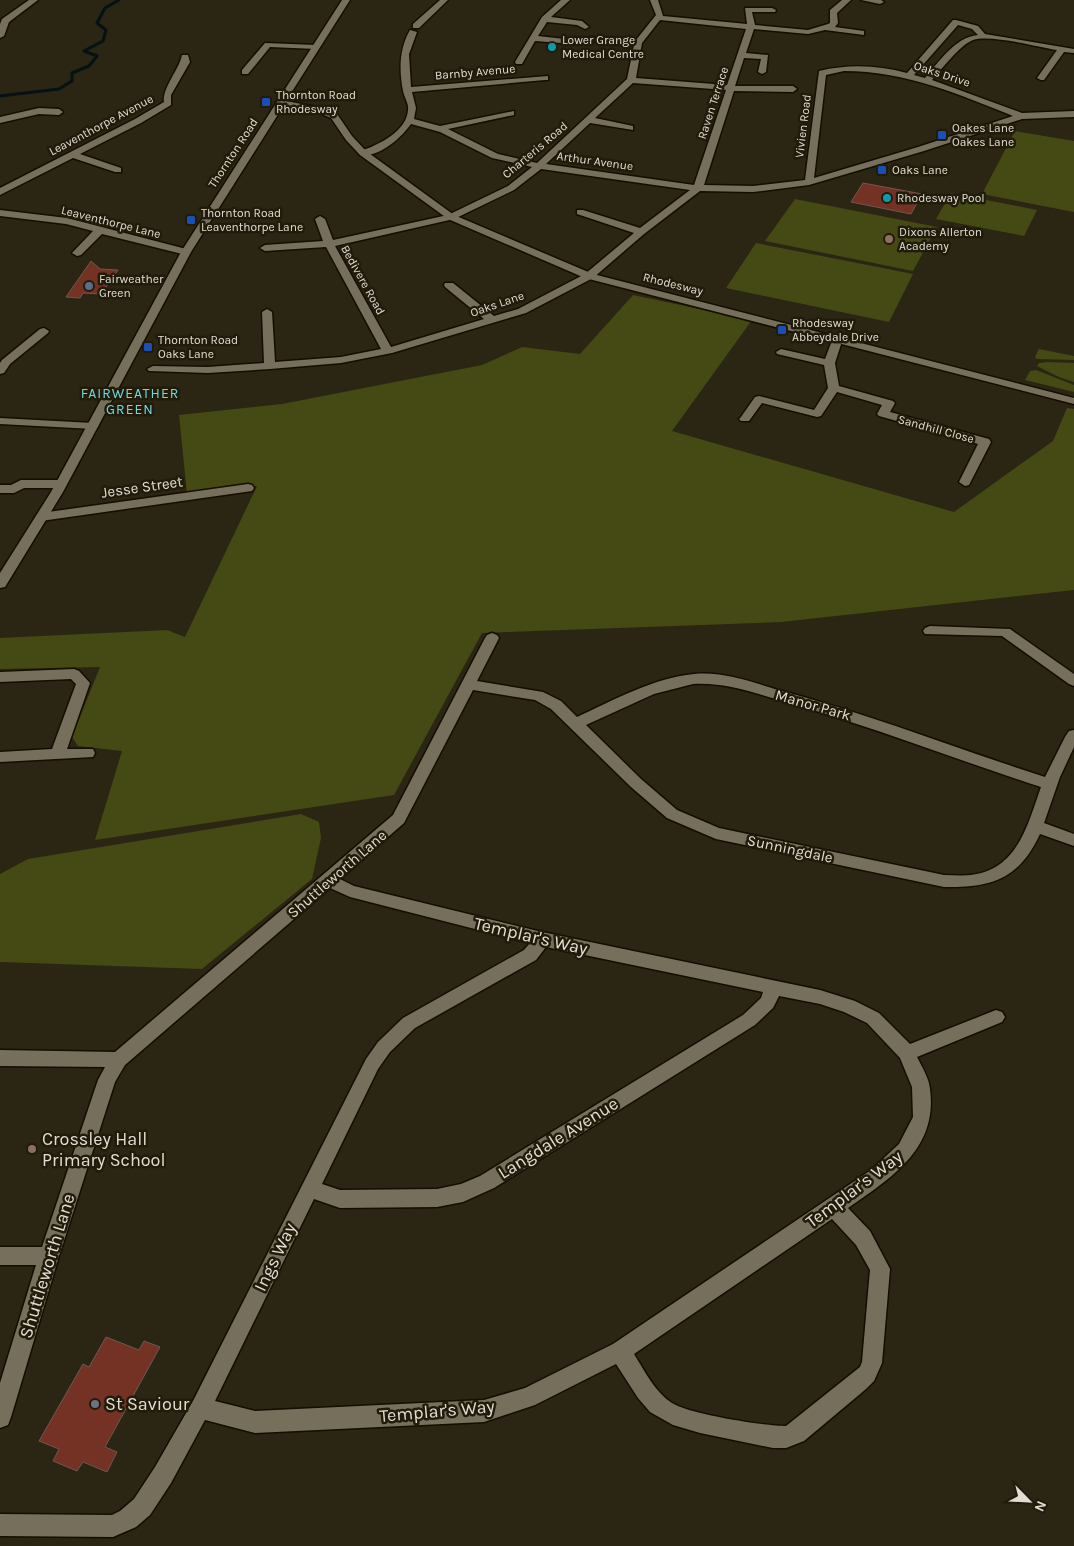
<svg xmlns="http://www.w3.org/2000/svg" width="1074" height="1546" viewBox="0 0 1074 1546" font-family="Karla,sans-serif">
	<rect width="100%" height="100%" fill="#2b2514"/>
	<!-- green -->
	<g fill="#454913">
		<path d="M1015,131L1074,141V212L982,194Z"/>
		<path d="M951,193L1037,210L1024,236L936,219Z"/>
		<path d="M795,199L937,227L913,271L765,241Z"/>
		<path d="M756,243L913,274L889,322L726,288Z"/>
		<path d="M633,295L752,320L672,431L954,512L1053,441L1067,408L1074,409V590L781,622L482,633L394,795L95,840L122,751L78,746L72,737L100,667L0,669V638L167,630L185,637L257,486L187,494L179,415L282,404L482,365L522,347L580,354Z"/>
		<path d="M1039,349L1074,356V360L1037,359L1035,357Z"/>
		<path d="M1048,362L1074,363V382L1059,377L1037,366L1039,363Z"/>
		<path d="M1036,370L1074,385V392L1025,380L1030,371Z"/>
		<path d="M301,814L319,822L321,838L312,879L202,969L0,962V874L28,859Z"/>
	</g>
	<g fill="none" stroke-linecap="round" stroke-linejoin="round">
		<!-- stream -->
		<path stroke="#051114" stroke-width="3" d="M0,96L59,89L72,81V73L89,66L97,56L84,51L103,41L106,30L97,23L105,8L119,0"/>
	</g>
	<!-- building -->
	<g fill="#743225" stroke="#6e5853">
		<path d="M863,183L922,194L911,214L851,202Z"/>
		<path d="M91,261L100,269L118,270L101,294L83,293L80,298L66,297Z"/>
		<path d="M106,1337L139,1350L144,1341L160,1347L105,1447L117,1452L107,1472L83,1462L77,1471L53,1461L59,1449L39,1441L83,1364L89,1367Z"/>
	</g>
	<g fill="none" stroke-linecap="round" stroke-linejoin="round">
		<defs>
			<g id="street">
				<path d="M29,0H38L9,22L4,36L0,38V24L2,19Z"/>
				<path d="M440,0H448L419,28H413V24Z"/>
				<path d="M561,0H570L551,17L582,21L589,27L585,29L577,25L547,22L538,36L574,40L591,37L636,40L656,15L650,0H658L663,16L747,24L745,8H772L776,10L775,12H752L755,25L808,30L828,24L830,23V10L842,0H851L837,13L838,23L835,27L864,31V35L825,30L808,34L754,29L746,53L768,55L766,72L762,74L758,72L761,59L744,58L735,86H793L797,89L793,92L734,91L704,185L753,186L805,180L819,71C849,64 877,65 907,73L953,20H956L978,26L985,34L1074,49V53L1064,52L1044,80H1041L1037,78L1057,50C1037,47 991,34 973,40C960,45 942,69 932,80L1022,113L1074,111V117L1022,119L924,151L809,185L753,192L700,191L644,234L593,278L526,313L392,353L341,363L270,369L208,373L149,371L147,369L153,366L208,367L264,363L262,312L267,309L272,312L275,362L341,357L381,349L326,247L265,251L260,248L265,245L323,241L315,219L320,216L325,219L333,240L448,215L508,186L532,167L492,158L440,132L411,124C401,138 379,158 360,155V151C379,145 410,130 408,106C407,101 404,96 403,91C399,70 399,49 410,30L417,32L409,54L411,87L548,76V80H545L412,92L416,108L414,119L440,126L514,111V115L448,129L498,154L537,163L627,79L634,45L591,41L574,44L535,41L522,64H516L515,62L542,17ZM660,20L746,29L727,85L636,78L642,43ZM958,25L972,29L978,35C955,37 939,62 925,78L914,75ZM844,71C905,71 958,94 1013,116L918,147L814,178L826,75ZM633,83L726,90L694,185L546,164L590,123L633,130V126L595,118ZM541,169L690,190L640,228L583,210H577V214L634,233L585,274L518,309L494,316L453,283H445L444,285L445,287L484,319L391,347L335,246L454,219L514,190Z"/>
				<path d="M861,0H881L884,2L880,4Z"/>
				<path d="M265,43L316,45L320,47L316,49L270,47L248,74H242V70Z"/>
				<path d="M182,55H188L190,62L171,95V105L141,123L80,154L121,168V172H115L73,158L0,195V188L135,119L164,102C162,88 179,70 182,55Z"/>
				<path d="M39,108L59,109L63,112L59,115L39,114L0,123V117Z"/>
				<path d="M0,210L67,218L190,250L191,252L186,255L102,234L81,255L77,256L72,253L93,231L66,224L0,216Z"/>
				<path d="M44,328L49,331L48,333L10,364L4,373L0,374V363L2,360L40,329Z"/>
				<path d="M838,335L843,338L835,363L839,386L893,401L895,403L890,412L989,439L991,442L969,485L965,486L959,482L978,444L879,416L877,414L882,405L837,392L821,416L817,417L762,403L749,421H741L739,419L741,417L755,397L759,396L814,410L828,388L824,365L777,354L776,352L781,349L825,359L833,338Z"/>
				<path d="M0,418L93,423L99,426L93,429L0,424Z"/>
				<path d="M21,480H60L66,484L60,488H24L14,493H0V485H11Z"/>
				<path d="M248,484L252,485L254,488L252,491L41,521L35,517L41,513Z"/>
				<path d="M930,626L1010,629L1074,674V686L1069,684L1002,636L925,634L923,631L925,628Z"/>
				<path d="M492,633L497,635L499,638L477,681L543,692L561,701L577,717C614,700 653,678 694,674C726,671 756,684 786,692C874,716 958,749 1045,777L1065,737L1069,731L1074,730V747L1060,777L1044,823L1074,834V846L1040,834C1019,879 992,888 944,887L716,839L667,818L631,787L551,709L535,700L473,690L404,823L340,879L354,886L542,932L820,990L855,1001L879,1013L910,1044L996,1010L1002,1012L1005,1017L1002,1022L917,1057C922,1067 929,1078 930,1089C938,1149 891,1178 848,1208L870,1231L890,1269L882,1363L874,1381L866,1389L804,1441L786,1448H773L700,1433L673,1425L650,1412L638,1398L616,1364L535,1405L484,1422L255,1433L205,1420L171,1483L150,1515L136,1527L113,1537L0,1536V1514L112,1515L120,1511L134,1499L155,1467L193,1401L366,1059L378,1042L403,1018L524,950L530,943L350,897L330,888L125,1065L115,1082L59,1256L11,1417L8,1425L0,1428V1383L36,1265H0V1247H42L98,1080L105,1067L0,1066V1050L115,1052L393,815L485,638L487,635ZM693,684C727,682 757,694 789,703C874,727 957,760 1041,787C1028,823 1018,870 971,875C962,876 953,875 944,875L719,828L677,810L641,779L586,725L654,694ZM546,947L763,992L761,998L743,1015L480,1176L461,1184L437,1189L340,1190L322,1184L378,1069L390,1052L415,1028L536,960ZM779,996L820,1004L844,1012L867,1023L900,1058L912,1087L913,1117L899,1144L871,1170L613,1344L525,1388L484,1400L255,1411L215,1401L314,1199L340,1208L437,1207L463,1202L494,1188L755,1025L773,1008ZM832,1219L856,1245L870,1270L862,1362L860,1367L786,1426C764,1426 689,1414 672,1403C655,1392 644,1370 634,1354Z"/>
				<path d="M74,669L79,671L90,683L67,749H93L95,753L93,757L0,762V752L52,749L76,684L71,679L0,682V672Z"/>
			</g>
			<path id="secondary" d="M342,0H350L286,101L322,108L337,114L352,136L366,151L454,215L593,274L1074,398V404L585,278L448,219L360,155L346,140L331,118L317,112L284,105L191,252L63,492L5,587L0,588V573L51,492L181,252Z"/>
		</defs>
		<!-- street casing -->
		<use href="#street" stroke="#140e01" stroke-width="3"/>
		<!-- secondary casing -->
		<use href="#secondary" stroke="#140e01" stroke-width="3"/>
		<!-- street -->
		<use href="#street" fill="#766f5c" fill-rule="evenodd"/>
		<!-- secondary -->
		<use href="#secondary" fill="#766f5c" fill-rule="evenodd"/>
	</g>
	<!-- markers -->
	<g fill="#0f9aa8" stroke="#211b0a" stroke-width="2">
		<circle cx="552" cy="47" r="5"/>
		<circle cx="887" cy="198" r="5"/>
	</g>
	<g fill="#1a4fb4" stroke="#211b0a" stroke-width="2">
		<rect x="261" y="97" width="10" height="10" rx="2.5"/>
		<rect x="937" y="130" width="10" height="10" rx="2.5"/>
		<rect x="877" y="165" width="10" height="10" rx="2.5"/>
		<rect x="186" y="215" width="10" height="10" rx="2.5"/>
		<rect x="777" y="325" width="10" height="10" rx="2.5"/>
		<rect x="143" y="342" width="10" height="10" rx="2.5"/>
	</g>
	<g fill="#8d6e63" stroke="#211b0a" stroke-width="2">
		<circle cx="889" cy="239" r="5"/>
		<circle cx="32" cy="1149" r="5"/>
	</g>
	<circle fill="#5c6f8a" stroke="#211b0a" stroke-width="2" cx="89" cy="286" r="5"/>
	<circle fill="#6b7280" stroke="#211b0a" stroke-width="2" cx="95" cy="1404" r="5"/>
	<g text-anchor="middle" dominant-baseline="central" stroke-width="5" stroke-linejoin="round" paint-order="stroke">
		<!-- far-poi labels -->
		<g font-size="12" fill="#e1ddd3" stroke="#211b0a" text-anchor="start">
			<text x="562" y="40">Lower Grange<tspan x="562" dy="14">Medical Centre</tspan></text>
			<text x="276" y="95">Thornton Road<tspan x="276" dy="14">Rhodesway</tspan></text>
			<text x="952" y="128">Oakes Lane<tspan x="952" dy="14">Oakes Lane</tspan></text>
			<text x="892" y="170">Oaks Lane</text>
			<text x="897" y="198">Rhodesway Pool</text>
			<text x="201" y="213">Thornton Road<tspan x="201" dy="14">Leaventhorpe Lane</tspan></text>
			<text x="899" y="232">Dixons Allerton<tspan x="899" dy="14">Academy</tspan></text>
			<text x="99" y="279">Fairweather<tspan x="99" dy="14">Green</tspan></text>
			<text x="792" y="323">Rhodesway<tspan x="792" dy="14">Abbeydale Drive</tspan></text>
			<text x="158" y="340">Thornton Road<tspan x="158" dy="14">Oaks Lane</tspan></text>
		</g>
		<!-- far-street labels -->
		<g font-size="12" fill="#e1ddd3" stroke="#211b0a">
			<text transform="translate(475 72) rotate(-5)">Barnby Avenue</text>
			<text transform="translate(942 74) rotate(18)">Oaks Drive</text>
			<text transform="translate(713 103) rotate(-72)">Raven Terrace</text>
			<text transform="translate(101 125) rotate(-28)">Leaventhorpe Avenue</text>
			<text transform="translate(803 126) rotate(-83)">Vivien Road</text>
			<text transform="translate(535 150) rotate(-40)">Charteris Road</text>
			<text transform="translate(233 153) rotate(-57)">Thornton Road</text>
			<text transform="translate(595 161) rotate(8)">Arthur Avenue</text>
			<text transform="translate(111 222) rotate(14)">Leaventhorpe Lane</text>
			<text transform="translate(363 280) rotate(61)">Bedivere Road</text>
			<text transform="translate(673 284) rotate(14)">Rhodesway</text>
			<text transform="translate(497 304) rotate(-19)">Oaks Lane</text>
			<text transform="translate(936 429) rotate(15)">Sandhill Close</text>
		</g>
		<!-- far-neighbourhood labels -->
		<g font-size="14" letter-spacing="1" fill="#6fdae4" stroke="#211b0a">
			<text x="130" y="393">FAIRWEATHER<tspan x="130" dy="16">GREEN</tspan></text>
		</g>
		<!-- street labels -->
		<g font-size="15" fill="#e1ddd3" stroke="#211b0a">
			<text transform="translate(142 487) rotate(-8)">Jesse Street</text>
			<text transform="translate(813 705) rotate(16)">Manor Park</text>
			<text transform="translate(790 849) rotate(12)">Sunningdale</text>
			<text transform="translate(337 874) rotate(-41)">Shuttleworth Lane</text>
		</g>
		<!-- near-street labels -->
		<g font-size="18" fill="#e1ddd3" stroke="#211b0a">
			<text transform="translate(531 936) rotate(13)">Templar's Way</text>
			<text transform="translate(558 1138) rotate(-32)">Langdale Avenue</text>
			<text transform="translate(854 1189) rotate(-37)">Templar's Way</text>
			<text transform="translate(275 1257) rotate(-64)">Ings Way</text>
			<text transform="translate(47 1266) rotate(-73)">Shuttleworth Lane</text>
			<text transform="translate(437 1411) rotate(-5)">Templar's Way</text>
		</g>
		<!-- near-poi labels -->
		<g font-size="18" fill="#e1ddd3" stroke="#211b0a" text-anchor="start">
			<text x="42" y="1139">Crossley Hall<tspan x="42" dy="21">Primary School</tspan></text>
			<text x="105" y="1404">St Saviour</text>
		</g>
	</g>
	<!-- north arrow -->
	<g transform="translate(1029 1501) rotate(114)" stroke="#211b0a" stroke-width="4" paint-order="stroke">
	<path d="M0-4L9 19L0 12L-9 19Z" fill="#e1ddd3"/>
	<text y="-8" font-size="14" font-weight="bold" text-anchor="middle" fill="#e1ddd3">N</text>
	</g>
</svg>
